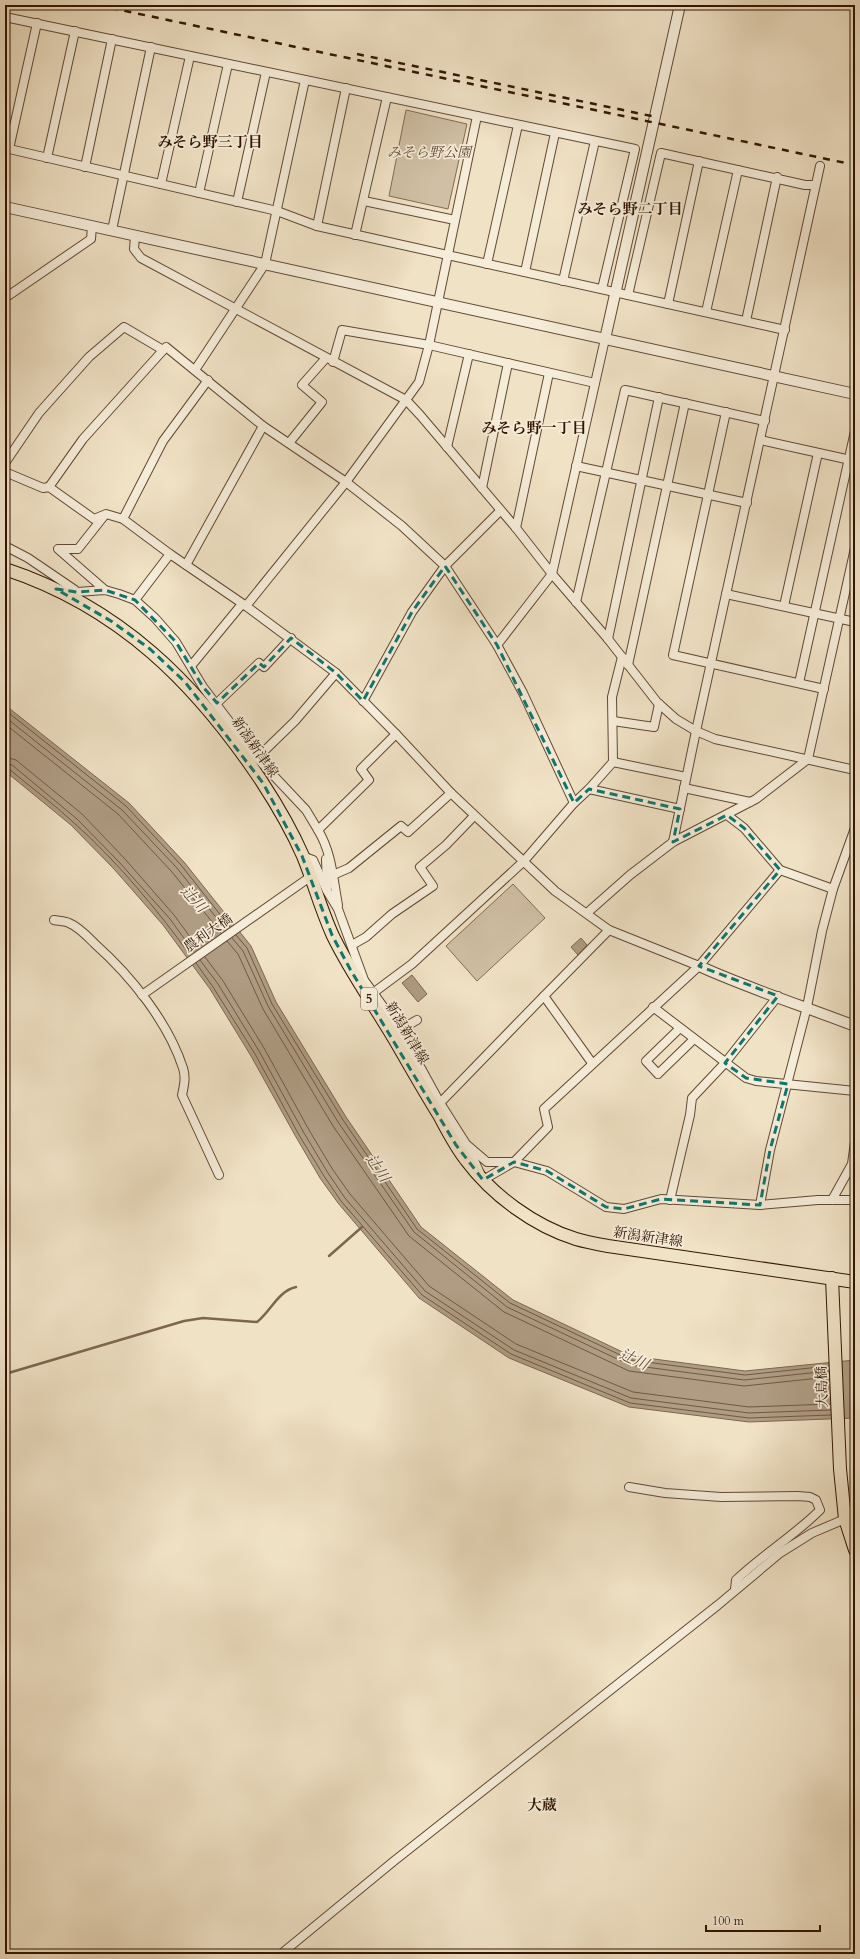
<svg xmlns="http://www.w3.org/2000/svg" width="860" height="1959" viewBox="0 0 860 1959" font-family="Cardo,'Noto Serif JP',serif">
	<rect width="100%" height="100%" fill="#f0e2c5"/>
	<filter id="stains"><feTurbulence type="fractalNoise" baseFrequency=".005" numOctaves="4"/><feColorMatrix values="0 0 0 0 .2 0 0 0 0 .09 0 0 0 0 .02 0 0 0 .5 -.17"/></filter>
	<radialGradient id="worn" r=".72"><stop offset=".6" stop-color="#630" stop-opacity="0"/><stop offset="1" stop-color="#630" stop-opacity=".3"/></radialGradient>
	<!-- green -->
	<g fill="#d0bfa4" stroke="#806a53">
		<path d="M406,110L467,124L448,209L389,196Z"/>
		<path d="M513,884L545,918L477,981L446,946Z"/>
	</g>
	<!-- water -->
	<g fill="#af9c83" stroke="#7d664f">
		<path d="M5,705L129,803L184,862L251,946L276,1002L346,1117L421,1227L513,1300L631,1356L745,1371L855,1360V1418L749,1422L629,1407L509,1358L419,1298L338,1203L320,1178L296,1137L251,1056L210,989L163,925L114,869L71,825L5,771Z"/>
		<path d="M581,938L587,945L578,955L571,947Z"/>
		<path d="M412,975L427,994L418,1002L402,983Z"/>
	</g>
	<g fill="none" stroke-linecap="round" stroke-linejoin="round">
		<!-- shore -->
		<g stroke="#705842" stroke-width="1">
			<path d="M5,710L126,806L181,865L230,927"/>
			<path d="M5,717L122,810L177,868L226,930"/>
			<path d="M5,724L118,814L172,872L221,933"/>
			<path d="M5,757L16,760L82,814L125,859L174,915L199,949"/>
			<path d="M5,763L12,765L77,819L120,863L170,919L194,952"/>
			<path d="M5,768L9,769C30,787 53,803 73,822C115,859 157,909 190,955"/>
			<path d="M236,935L247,948L272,1004L343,1120L417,1229L510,1303L631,1360L745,1375L829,1366"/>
			<path d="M232,938L243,951L268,1006L338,1122L414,1232L507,1307L630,1365L744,1380L829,1371"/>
			<path d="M227,941L238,954L263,1009L333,1126L409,1236L504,1312L629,1371L744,1386L829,1377"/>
			<path d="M205,957L223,981L264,1048L309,1130L333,1170L350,1194L429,1286L516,1344L633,1392L749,1407L830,1404"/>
			<path d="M200,960L218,984L259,1051L304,1133L328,1173L345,1198L425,1291L514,1350L631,1398L749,1413L831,1410"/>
			<path d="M196,963L213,987L255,1054L299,1135L324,1176L341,1201L422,1295L511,1354L630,1403L749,1418L831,1415"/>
		</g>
		<!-- stream -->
		<g stroke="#7d664f" stroke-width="2.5">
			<path d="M329,1256L362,1227"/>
			<path d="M5,1374L184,1321L203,1318L257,1322C271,1311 278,1291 296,1287"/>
		</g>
		<defs>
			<g id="minor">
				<path d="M5,17L635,149L602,289"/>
				<path d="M5,148L277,211L317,226L785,330"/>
				<path d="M9,149L37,23"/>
				<path d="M47,158L75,31"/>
				<path d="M85,167L112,39"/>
				<path d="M161,184L190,56"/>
				<path d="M199,193L228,64"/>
				<path d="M364,201L455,220"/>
				<path d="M237,202L266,72"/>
				<path d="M317,226L346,88"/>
				<path d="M112,230L151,47"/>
				<path d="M355,235L387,97"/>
				<path d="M135,236L134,249L141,258L406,400L420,415L516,528L552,574L608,639L657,702L676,719L696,731L715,739L855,770"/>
				<path d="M487,264L518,125"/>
				<path d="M525,272L555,133"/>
				<path d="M563,281L595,141"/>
				<path d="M628,295L661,153L805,185H815"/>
				<path d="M5,298L91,239L92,226"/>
				<path d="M668,304L699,161"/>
				<path d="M706,312L738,170"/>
				<path d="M746,321L777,177"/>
				<path d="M333,362L342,330L429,345L595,383"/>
				<path d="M195,370L265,264L305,80"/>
				<path d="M726,412L673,655L824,689"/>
				<path d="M760,440L855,461"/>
				<path d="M289,443L322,402L302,385L326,358"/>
				<path d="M447,447L469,354"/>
				<path d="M5,463L39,413L89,357L124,327L163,350"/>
				<path d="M576,466L747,503"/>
				<path d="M5,472L43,488L49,487L94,519L106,514L123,519L170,554L246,606L336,673L396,734L451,793L555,891L609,930L699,966"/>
				<path d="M49,487L83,439L166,347L263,426L346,482L402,526L445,566L497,645L523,693L574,803"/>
				<path d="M482,488L508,363"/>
				<path d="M104,516L78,549H58L105,590"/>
				<path d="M123,519L163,441L208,380"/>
				<path d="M516,528L549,373"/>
				<path d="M5,546L28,558L75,590"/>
				<path d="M186,565L263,426"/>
				<path d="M61,590L77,592L105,590L119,594L135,600L155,618L176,642L203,687L257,758L306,810L318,830"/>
				<path d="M726,594L855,622"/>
				<path d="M135,600L170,554"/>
				<path d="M576,602L625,390L765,421"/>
				<path d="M246,606L346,482L419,382L429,345L477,116"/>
				<path d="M784,606L818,453"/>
				<path d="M608,639L659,397"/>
				<path d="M497,645L552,574L605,339"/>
				<path d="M628,665L685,403"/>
				<path d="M191,666L242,604"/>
				<path d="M799,683L855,431"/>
				<path d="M363,701L412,612L445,566L500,511"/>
				<path d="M217,703L259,663L264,667L291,638"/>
				<path d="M613,721L654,727L659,704"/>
				<path d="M257,758L295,721L336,673"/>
				<path d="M613,762L686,777"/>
				<path d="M684,788L750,802"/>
				<path d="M589,789L680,809"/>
				<path d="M727,815L744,828L780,870L833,889"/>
				<path d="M673,842L696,731L820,166"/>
				<path d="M302,856L313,860L327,891L338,909L364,980L400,1030L440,1103L466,1144L487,1162H514L547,1171L606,1207L624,1209L661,1199L760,1205L818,1200H855"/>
				<path d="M326,859L327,888"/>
				<path d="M333,875L349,868L401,826L408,832L451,793"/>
				<path d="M338,905C333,879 332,853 318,830L369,780L361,769L396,734"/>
				<path d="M587,913L630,875L673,842L756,799L808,759L855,548"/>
				<path d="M54,920C59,921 65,921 69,923C79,927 88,937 95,944C131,976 168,1022 183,1068C186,1077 184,1086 182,1095L219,1175"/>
				<path d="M352,945L366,937L392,914L433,886L420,867L446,845L474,816"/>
				<path d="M142,995L310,877"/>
				<path d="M376,997L373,993L412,964L524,861L574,803L589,789L613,762L612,697L622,657"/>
				<path d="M653,1007L746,1078L756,1081L855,1091"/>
				<path d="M680,1028L646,1061L658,1074L694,1039"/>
				<path d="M400,1030L417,1020"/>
				<path d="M592,1063L544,996L609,930"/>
				<path d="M440,1103L544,996"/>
				<path d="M468,1147L483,1180L514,1162L548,1127L544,1109L699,966L780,870"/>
				<path d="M670,1200L690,1115L692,1098L725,1063L778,996"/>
				<path d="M832,1200L852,1164L855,1142"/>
				<path d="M760,1205L770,1150L807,1007L822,931L833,889L855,828"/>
				<path d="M629,1487L665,1493L721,1497L798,1496L810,1497L816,1500L820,1510C794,1536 762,1555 736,1580L735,1589"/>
				<path d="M281,1954L394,1861L718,1605L780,1553L812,1533L845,1519"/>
				<path d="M854,1954L855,1953"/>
			</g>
			<g id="tertiary">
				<path d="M5,207L855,394"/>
				<path d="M605,339L680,5"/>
				<path d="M699,966C750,989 803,1006 855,1026"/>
			</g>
			<g id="primary">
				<path d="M5,569C120,607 196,683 262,782C277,805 292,831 303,856C314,883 321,910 333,936C351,973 375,1006 396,1042C410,1066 424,1091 439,1115C447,1130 455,1146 466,1160C492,1195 534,1226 576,1239C586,1242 597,1244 608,1246L855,1282"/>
				<path d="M832,1278L840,1469L845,1519L855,1550"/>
			</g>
		</defs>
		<!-- minor casing -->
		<use href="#minor" stroke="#614833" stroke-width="10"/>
		<!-- tertiary casing -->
		<use href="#tertiary" stroke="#614833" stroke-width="12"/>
		<!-- primary casing -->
		<use href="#primary" stroke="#311502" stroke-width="14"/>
		<!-- minor -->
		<use href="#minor" stroke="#f5ecd9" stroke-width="8"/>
		<!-- tertiary -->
		<use href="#tertiary" stroke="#f5ecd9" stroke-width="10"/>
		<!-- primary -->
		<use href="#primary" stroke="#f0e2c5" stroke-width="12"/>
		<!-- rail -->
		<g stroke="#311502" stroke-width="2.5" stroke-dasharray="7 7" stroke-linecap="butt">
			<path d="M97,5L855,165"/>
			<path d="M357,54L656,117"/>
		</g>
	</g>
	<!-- marked area -->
	<path fill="none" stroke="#0f766e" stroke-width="3" stroke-dasharray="8 5" stroke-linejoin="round" d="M445,566L497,645L574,803L589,789L680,809L673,842L727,815L744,828L780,870L699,966L778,996L725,1063L746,1078L788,1084L770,1150L760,1205L661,1199L624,1209L606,1207L547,1171L514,1162L483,1180L456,1145L350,969L332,935L302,856L263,783L185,682L150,649L111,621L56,589L77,592L105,590L135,600L176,642L203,687L217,703L259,663L264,667L291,638L336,673L363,701L412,612Z"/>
	<g text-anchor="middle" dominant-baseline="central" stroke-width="3.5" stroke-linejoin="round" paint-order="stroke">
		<!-- shield labels -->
		<rect fill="#f5ecd9" stroke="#6c5642" stroke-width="1" x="361" y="988" width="16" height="22" rx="3"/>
		<g font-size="13" font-weight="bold" fill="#311502">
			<text x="369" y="999">5</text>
		</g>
		<!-- park labels -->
		<g font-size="14" font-style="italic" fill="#614833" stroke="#f5ecd9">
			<text x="429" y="152">みそら野公園</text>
		</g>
		<!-- street labels -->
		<g font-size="14" fill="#311502" stroke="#f5ecd9">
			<text transform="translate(255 747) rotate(55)">新潟新津線</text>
			<text transform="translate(208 933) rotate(-35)">農利大橋</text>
			<text transform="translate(407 1033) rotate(59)">新潟新津線</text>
			<text transform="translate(648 1237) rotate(8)">新潟新津線</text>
			<text transform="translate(822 1387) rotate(-92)">大島橋</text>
		</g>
		<!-- neighbourhood labels -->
		<g font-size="15" font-weight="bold" fill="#311502" stroke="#f5ecd9">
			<text x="210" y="142">みそら野三丁目</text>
			<text x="630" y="209">みそら野二丁目</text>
			<text x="534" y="428">みそら野一丁目</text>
			<text x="542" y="1805">大蔵</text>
		</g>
		<!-- water labels -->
		<g font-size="15" font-style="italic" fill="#634b36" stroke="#f5ecd9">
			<text transform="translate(194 899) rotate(48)">辻川</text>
			<text transform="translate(378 1168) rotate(56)">辻川</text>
			<text transform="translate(634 1359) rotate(25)">辻川</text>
		</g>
	</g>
	<!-- margin -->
	<rect width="860" height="1959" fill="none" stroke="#f0e2c5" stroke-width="20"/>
	<rect x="6" y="6" width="848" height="1947" fill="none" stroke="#311502" stroke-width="2"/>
	<rect x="10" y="10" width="840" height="1939" fill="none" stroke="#311502"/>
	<!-- scale -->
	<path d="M706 1925v6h114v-6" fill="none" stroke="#311502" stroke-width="2"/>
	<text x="712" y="1925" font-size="12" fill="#311502" stroke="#f5ecd9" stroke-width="3" paint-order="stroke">100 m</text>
	<rect width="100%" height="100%" filter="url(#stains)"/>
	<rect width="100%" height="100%" fill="url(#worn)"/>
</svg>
